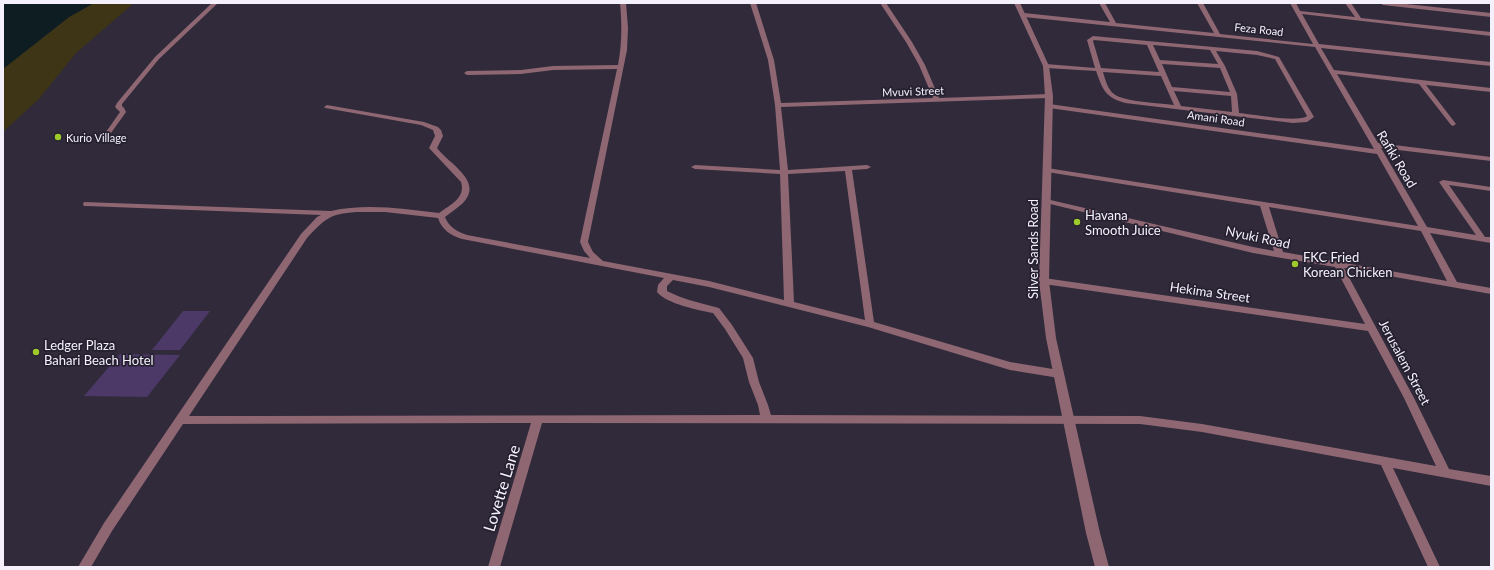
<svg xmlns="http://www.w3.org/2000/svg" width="1494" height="570" viewBox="0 0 1494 570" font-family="Lato,sans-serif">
	<rect width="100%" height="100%" fill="#302a3a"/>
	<!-- green -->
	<g fill="#4c3968">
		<path d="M183,311H210L180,350H152Z"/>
		<path d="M120,354L180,355L147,397L84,396Z"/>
	</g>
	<!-- sand -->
	<path fill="#3d3515" d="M94,3H134L76,53L39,99L3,132V69L69,17Z"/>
	<!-- water -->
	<path fill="#0d1d21" d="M3,3H94L69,17L3,69Z"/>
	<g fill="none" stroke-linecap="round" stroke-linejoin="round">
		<!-- minor -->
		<g fill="#8e6772" fill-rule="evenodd">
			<path d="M212,3H218L159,59L122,104V106L124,108L126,112L111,133H107L106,132L120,112L115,107L117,103L155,57Z"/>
			<path d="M620,3H626L628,28L627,50L588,242L593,252L603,261L709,281L784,300L780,174L695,169L691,167L695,165L780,170L775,105L768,60L750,3H756L774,60L781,103L933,98L919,65L906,42L880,3H886L912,42L925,65L939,98L1049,94L1052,96L1049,98L781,107L788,170L867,165L871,167L867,169L852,170L874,322L1010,362L1059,370L1063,371L1064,374L1063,377L1059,378L1010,370L868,327L709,287L673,280L667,286V291C684,300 701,303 719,308L732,325L753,358L759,382L768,405L771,415L1140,416L1202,424L1436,466L1404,398L1368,331L1044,284L1040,281L1044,278L1365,324L1335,267L1253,253L1046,203L1042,201L1046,199L1253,247L1274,251L1260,206L1047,172L1043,170L1047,168L1418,226L1377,154L1049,108L1046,106L1049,104L1374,149L1315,47L1024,17L1021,15L1024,13L1110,22L1099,3H1105L1116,23L1214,33L1197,3H1203L1220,34L1313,44L1290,3H1296L1300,11L1355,17L1345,3H1351L1361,18L1491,32V36L1302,14L1319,44L1491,62V66L1321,48L1334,70L1491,88V92L1426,85L1456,124L1453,126L1451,125L1419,84L1337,74L1378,143L1491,157V161L1381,148L1427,227L1476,235L1439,182L1443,180L1491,187V191L1449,185L1485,237H1491V243L1430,233L1457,282L1491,288V294L1344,268L1414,398L1449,469L1491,476V486L1393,468L1440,567H1428L1381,465L1202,432L1140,424L542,423L500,567H488L531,423L183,424L112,531L91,567H78L104,523L301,234L317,217L321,215L87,206H84L83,204L84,202L331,211C367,203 404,209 439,213C450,205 466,198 461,182L429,148L435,136L433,130L421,125L325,108L324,107L327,105L424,122L438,127L441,130L443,136L437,148C449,164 484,181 463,203C458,208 451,212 445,217C449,227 456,231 467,235L590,258L584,251L580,242L617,69L553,70L521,74L467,75L464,73L467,71L521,70L553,66L618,65C622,44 622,24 620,3ZM845,171L865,320L794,302L788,174ZM1269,207L1421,231L1447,281L1283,252ZM356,212H385L438,218C442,230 450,235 462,239L664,278L658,285L657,292C667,304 698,310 713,313L725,329L743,358L749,382L758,405L760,415L189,416L307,238C325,219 329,214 356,212Z"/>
			<path d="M1380,3H1397L1491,13V17L1383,5Z"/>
			<path d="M1093,36L1257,51L1279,57L1314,117L1307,122L1293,123L1125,103C1105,97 1103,90 1096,71L1046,68L1043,66L1046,64L1095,68L1087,40ZM1094,40L1147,45L1159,72L1101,68L1093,41ZM1153,45L1210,50L1218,64L1160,60ZM1216,51L1257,55L1275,59L1307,116C1298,123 1253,114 1239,113L1237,94L1225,66ZM1162,64L1220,68L1230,92L1172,87ZM1103,72L1161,76L1174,105C1160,103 1124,102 1114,94C1108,90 1105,79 1103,72ZM1174,91L1231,96L1232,112L1181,106Z"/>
		</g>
		<!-- tertiary -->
		<path fill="#8e6772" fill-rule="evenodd" d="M1014,3H1020L1049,66L1053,96L1049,281L1056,338L1100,533L1109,567H1095L1086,533L1046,338L1039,281L1045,96L1043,66Z"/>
	</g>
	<!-- markers -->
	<g fill="#9fca2c" stroke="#262130" stroke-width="1.5">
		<circle cx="58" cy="137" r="4"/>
		<circle cx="1077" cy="222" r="4"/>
		<circle cx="1295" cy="264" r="4"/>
		<circle cx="36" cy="352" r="4"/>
	</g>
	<g text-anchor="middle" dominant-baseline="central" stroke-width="3.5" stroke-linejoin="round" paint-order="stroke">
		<!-- far-street labels -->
		<g font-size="11" fill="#f5f1fc" stroke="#262130">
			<text transform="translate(1259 29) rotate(6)">Feza Road</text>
			<text transform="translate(913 91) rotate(-2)">Mvuvi Street</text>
			<text transform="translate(1216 118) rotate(8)">Amani Road</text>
		</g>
		<!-- far-poi labels -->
		<g font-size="11" fill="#f5f1fc" stroke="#262130" text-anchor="start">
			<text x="66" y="137">Kurio Village</text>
		</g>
		<!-- street labels -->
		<g font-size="13" fill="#f5f1fc" stroke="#262130">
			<text transform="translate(1397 159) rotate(59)">Rafiki Road</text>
			<text transform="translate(1258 237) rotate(12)">Nyuki Road</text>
			<text transform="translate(1033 249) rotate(-90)">Silver Sands Road</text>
			<text transform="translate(1210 292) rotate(8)">Hekima Street</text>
			<text transform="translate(1405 362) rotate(62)">Jerusalem Street</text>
		</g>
		<!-- poi labels -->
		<g font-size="13" fill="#f5f1fc" stroke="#262130" text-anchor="start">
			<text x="1085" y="215">Havana<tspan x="1085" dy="15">Smooth Juice</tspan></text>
			<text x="1303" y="257">FKC Fried<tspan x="1303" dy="15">Korean Chicken</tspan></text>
			<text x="44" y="345">Ledger Plaza<tspan x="44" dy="15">Bahari Beach Hotel</tspan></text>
		</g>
		<!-- near-street labels -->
		<g font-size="16" fill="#f5f1fc" stroke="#262130">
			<text transform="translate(501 488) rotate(-73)">Lovette Lane</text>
		</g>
	</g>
	<!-- border -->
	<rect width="1494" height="570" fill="none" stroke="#f5f1fc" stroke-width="8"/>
</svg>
